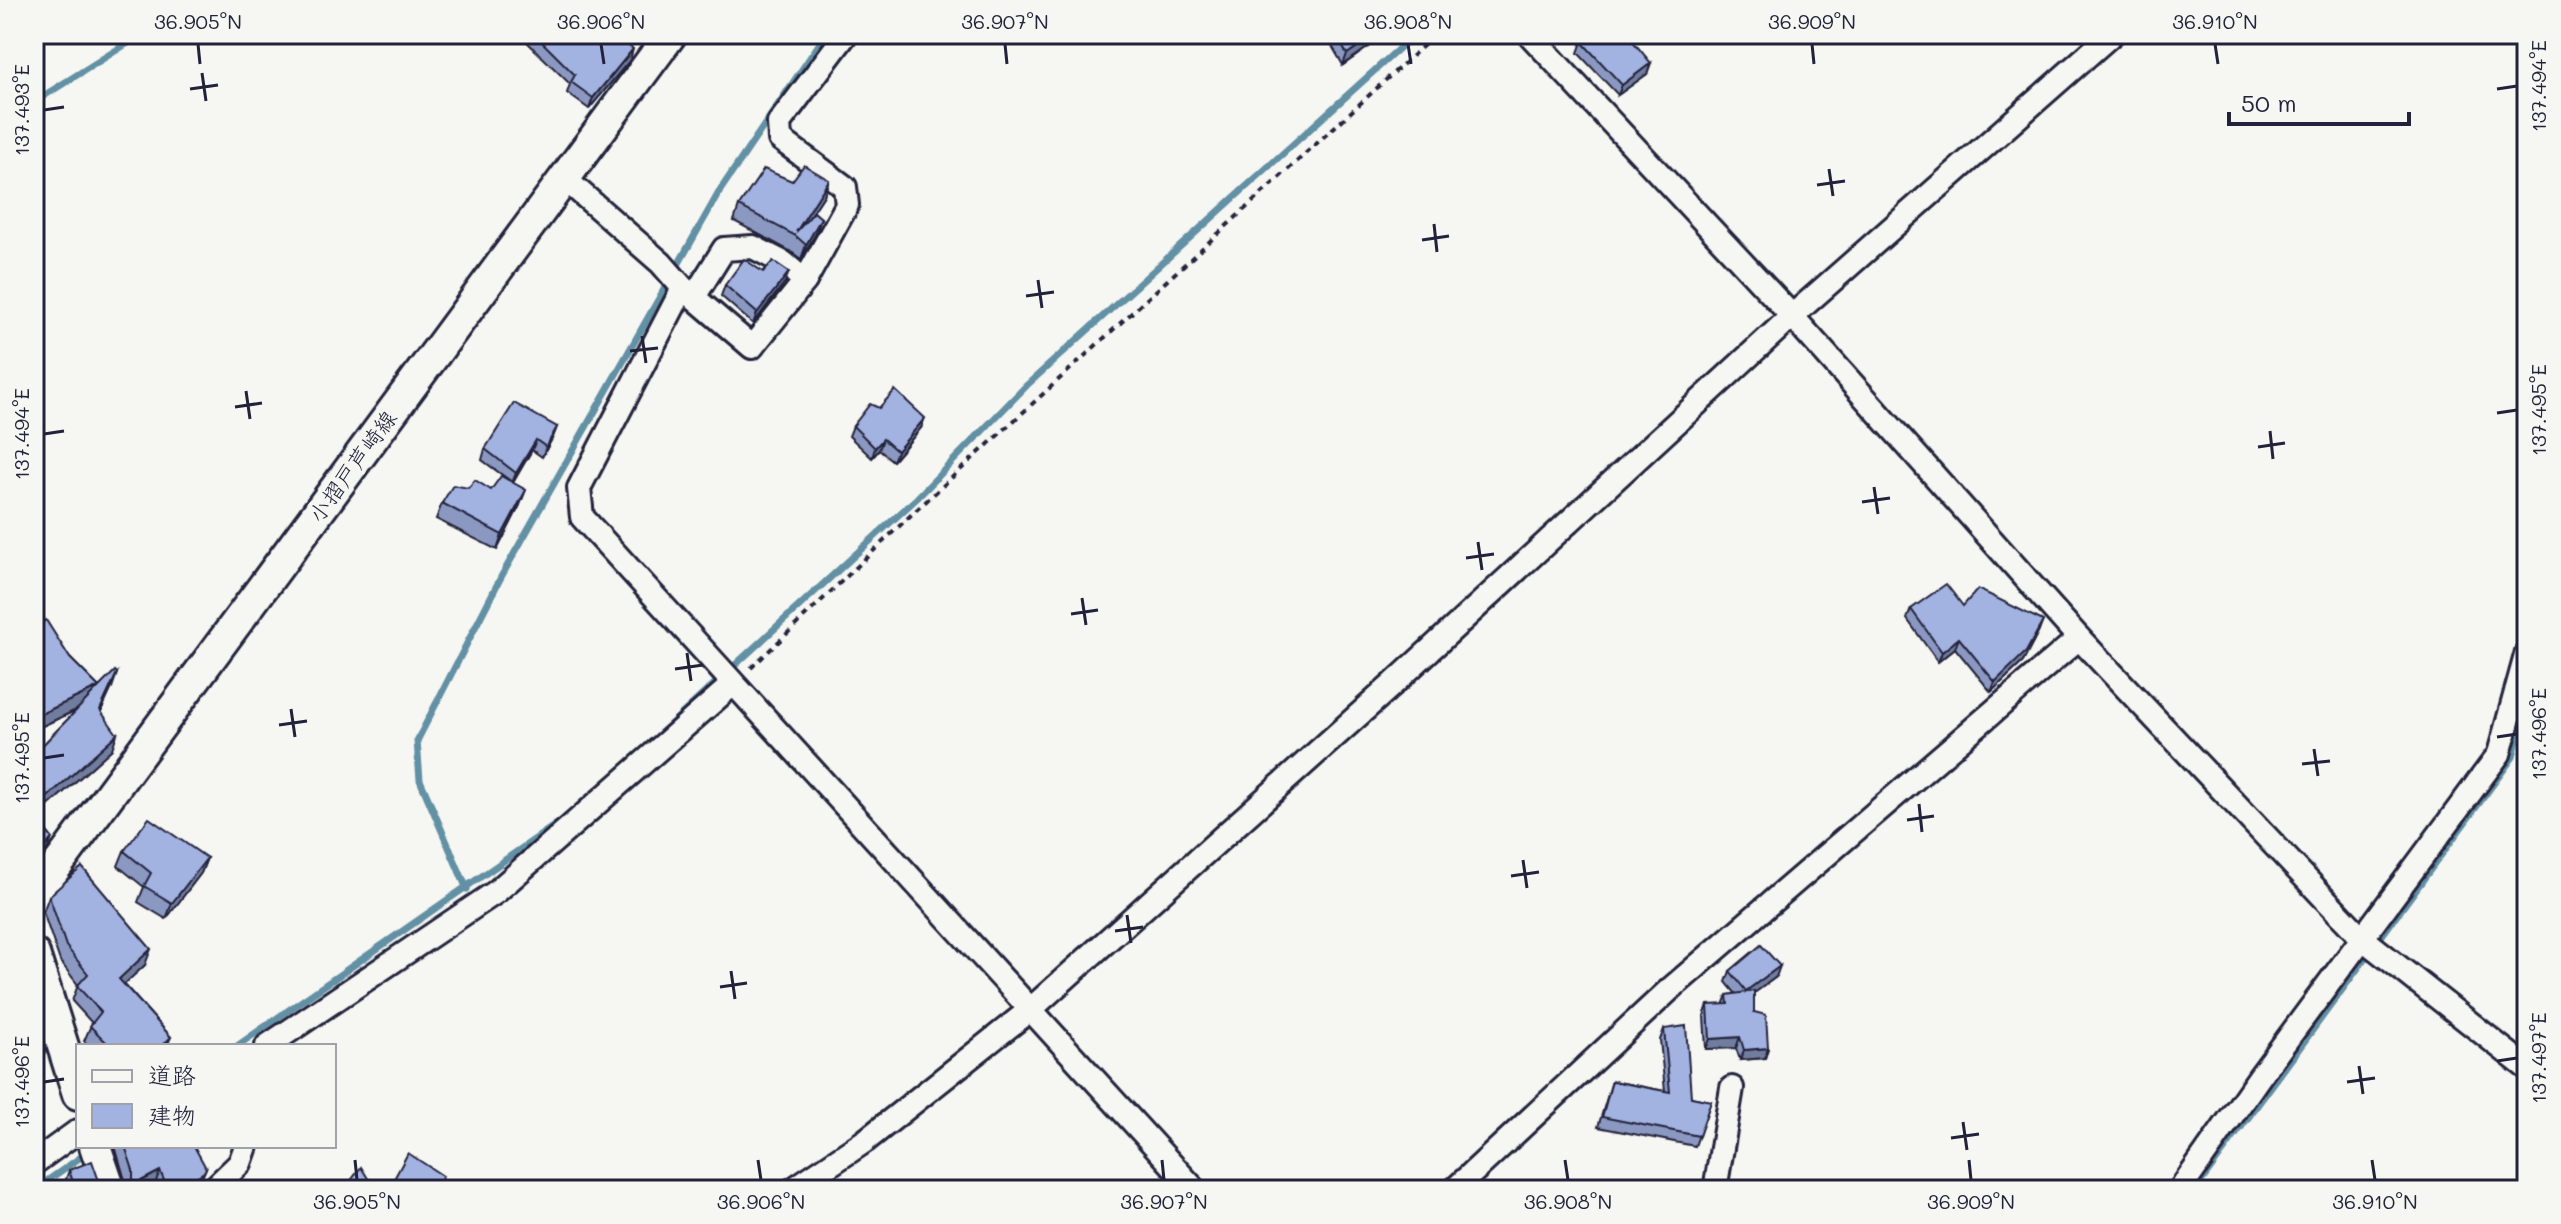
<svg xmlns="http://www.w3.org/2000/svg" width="2561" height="1224" viewBox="0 0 2561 1224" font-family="Mali,'Klee One',sans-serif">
	<rect width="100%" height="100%" fill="#f6f6f2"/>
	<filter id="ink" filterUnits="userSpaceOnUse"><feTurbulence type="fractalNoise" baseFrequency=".0125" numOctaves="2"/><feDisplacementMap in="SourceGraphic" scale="16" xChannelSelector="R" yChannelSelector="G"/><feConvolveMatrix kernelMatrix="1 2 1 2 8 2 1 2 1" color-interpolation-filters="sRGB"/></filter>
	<g filter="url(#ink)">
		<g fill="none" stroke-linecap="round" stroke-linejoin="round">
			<!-- stream -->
			<g stroke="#6290a4" stroke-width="7">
				<path d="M34,102L142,34"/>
				<path d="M660,734L917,498L1027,385L1415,34"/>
				<path d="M467,889L420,780L417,741L501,577L721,189L826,34"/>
				<path d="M237,1046L561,821"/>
				<path d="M34,1190L88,1152"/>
				<path d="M2195,1190L2513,757L2527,700"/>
			</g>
			<defs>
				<g id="street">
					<path d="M1529,34L1792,316L2079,638L2362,938L2527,1068"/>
					<path d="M564,178L661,263L683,288L579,488L582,517L1195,1190"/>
					<path d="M683,288L752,347L805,281L847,205L845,187L780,139L779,123L846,34"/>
					<path d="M694,297L724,249L753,247L784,263L805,281"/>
					<path d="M267,1046L496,892L733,684"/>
					<path d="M34,1163L78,1131"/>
					<path d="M212,1190L240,1163L246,1146"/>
					<path d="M792,1190L865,1141L1031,1009L1392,685L1792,316L2112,34"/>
					<path d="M1454,1190L1668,991L2079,638"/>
					<path d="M1715,1190L1732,1088"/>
					<path d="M2180,1190L2260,1076L2499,754L2527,652"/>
				</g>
				<g id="secondary">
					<path d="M34,897L671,34"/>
					<path d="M34,954L78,1094"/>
					<path d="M95,1146L110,1190"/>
				</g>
			</defs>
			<!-- street casing -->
			<use href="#street" stroke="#22223b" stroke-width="28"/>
			<!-- secondary casing -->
			<use href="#secondary" stroke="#22223b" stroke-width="36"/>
			<!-- path -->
			<path stroke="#22223b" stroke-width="4" stroke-dasharray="6 6" stroke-linecap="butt" d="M751,668L911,515L1436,34"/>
			<!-- street -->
			<use href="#street" stroke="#f6f6f2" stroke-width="22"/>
			<!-- secondary -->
			<use href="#secondary" stroke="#f6f6f2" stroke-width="30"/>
		</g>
		<!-- wall -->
		<g fill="#8b99c2" stroke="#22223b" stroke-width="2">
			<path d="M522,34H612L630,60L589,109L567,93L570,84L521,36Z"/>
			<path d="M1325,34H1378L1374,43L1343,65Z"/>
			<path d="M1582,42L1647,74L1618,95L1578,53Z"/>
			<path d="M824,195L810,216L821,218L816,233L801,259L790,251L734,221L739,206Z"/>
			<path d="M763,272L785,282L753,324L721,296L725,285Z"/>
			<path d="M853,426L921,428L893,461L879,450L872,458L849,436Z"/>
			<path d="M557,427L553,437L542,457L532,450L513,483L520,505L497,550L436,519L442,503L468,488L491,490L509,480L482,460L485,449Z"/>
			<path d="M1963,606L2039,631L2023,662L1991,692L1955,648L1938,662L1907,619L1911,609Z"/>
			<path d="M34,628L70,658L99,687L117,673L101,712L112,749L37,816L34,812V754L77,710L34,730Z"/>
			<path d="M34,816L52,838L48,848L37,863L34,860Z"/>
			<path d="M124,851L207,858L201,873L166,919L138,902L144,887L118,866Z"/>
			<path d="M49,896L145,965L124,984L171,1037L167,1046H89L84,1041L92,1023L72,1001L78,985L60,961L43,912Z"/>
			<path d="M1730,971L1776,977L1754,993V1012L1768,1048L1765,1058L1740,1060L1736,1048L1706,1049L1704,1016L1708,1005H1723L1727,995L1736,994L1726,982Z"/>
			<path d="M1664,1029L1691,1097L1711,1101L1695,1146L1598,1127L1612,1081L1665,1091L1660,1040Z"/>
			<path d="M115,1146H194L198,1187L194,1190H156L154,1186L127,1187Z"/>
			<path d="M69,1170L99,1181L64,1185Z"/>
		</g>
		<!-- shaded-wall -->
		<g fill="#717d9e" stroke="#22223b" stroke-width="2">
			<path d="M1376,34H1378L1374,43L1343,65L1347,54Z"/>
			<path d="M633,49L630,60L589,109L593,98Z"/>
			<path d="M1651,63L1647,74L1618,95L1622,85Z"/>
			<path d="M829,180L824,195L797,237L796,232Z"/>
			<path d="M821,218L816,233L801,259L806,245Z"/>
			<path d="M789,272L785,282L753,324L757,313Z"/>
			<path d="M925,418L921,428L893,461L897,451Z"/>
			<path d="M557,427L553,437L542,457L546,447Z"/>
			<path d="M883,439L879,450L872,458L875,448Z"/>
			<path d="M536,440L532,450L512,483L516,473Z"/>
			<path d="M526,490L520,505L497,550L502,535Z"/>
			<path d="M41,581L38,590L34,594V588Z"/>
			<path d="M2043,621L2039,631L2023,662L1991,692L1995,682Z"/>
			<path d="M1959,638L1955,648L1938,662L1942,652Z"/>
			<path d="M117,673L112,688L94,726L100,710Z"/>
			<path d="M99,687L93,702L34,730V717Z"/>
			<path d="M117,734L112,749L37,816L43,801Z"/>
			<path d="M52,838L48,848L37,863L41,852Z"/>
			<path d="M207,858L201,873L166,919L172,903Z"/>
			<path d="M151,949L145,965L114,994L119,979Z"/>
			<path d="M1780,966L1776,977L1742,1002L1746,991Z"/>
			<path d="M1740,1037L1736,1048L1706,1049L1710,1039Z"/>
			<path d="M1768,1048L1765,1058L1740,1060L1744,1050Z"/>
			<path d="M206,1168L198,1187L194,1190H175Z"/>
			<path d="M160,1171L154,1186L146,1190H125Z"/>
		</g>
		<!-- building -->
		<g fill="#a2b2e1" stroke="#22223b" stroke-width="2">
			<path d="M534,34H612L633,49L593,98L571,82L575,75Z"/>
			<path d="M1335,34H1376L1347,54Z"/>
			<path d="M1592,34H1627L1651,63L1622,85L1582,42Z"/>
			<path d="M804,165L829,180L796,232L814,212L821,218L806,245L796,236L739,206L764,169L792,181Z"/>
			<path d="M744,259L763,272L773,261L789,272L757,313L725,285Z"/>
			<path d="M895,390L925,418L897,451L883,439L875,448L853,426L870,404L879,408Z"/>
			<path d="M514,403L557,427L546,447L536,440L516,473L485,449Z"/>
			<path d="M501,476L526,490L502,535L442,503L453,485L468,488L475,480L491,490Z"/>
			<path d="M34,574L41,581L34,588Z"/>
			<path d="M1946,584L1963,606L1978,589L2043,621L2026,652L1995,682L1959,638L1942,652L1911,609Z"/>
			<path d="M46,620L70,658L99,687L115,671L117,673L100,710L117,734L43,801L34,791V754L99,687L34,717V628Z"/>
			<path d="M34,816L52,838L41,852L34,846Z"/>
			<path d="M149,818L207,858L172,903L144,886L151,873L124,851Z"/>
			<path d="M82,867L151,949L119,979L171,1037L162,1046H110L90,1026L101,1012L77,986L88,974L66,946L49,896Z"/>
			<path d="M1761,945L1780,966L1746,991L1730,971Z"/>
			<path d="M1754,991V1012L1766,1015L1768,1048L1744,1050L1740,1037L1710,1039L1708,1005L1728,1004L1727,995Z"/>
			<path d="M1686,1026L1691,1097L1711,1101L1699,1136L1602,1117L1612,1081L1670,1092L1664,1029Z"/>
			<path d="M125,1146H194L206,1168L204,1172L175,1190H168L160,1171L126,1189L133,1179V1170Z"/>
			<path d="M408,1153L443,1176L435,1190H388Z"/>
			<path d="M92,1161L99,1181L108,1190H49L73,1182L69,1170Z"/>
			<path d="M361,1167L375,1190H344Z"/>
		</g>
	</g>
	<!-- ticks -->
	<path fill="none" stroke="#22223b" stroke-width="3" d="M198,44L200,64M601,44L604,64M1005,44L1007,64M1408,44L1411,64M1812,44L1814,64M2215,44L2218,64M202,73L206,101M190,89L218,85M2497,89L2517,86M44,110L64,107M1829,169L1833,196M1817,185L1845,181M1434,224L1437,252M1422,240L1449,236M1038,280L1042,308M1026,296L1054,292M642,336L646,363M630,351L658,348M246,391L250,419M235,407L262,403M2497,413L2517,410M2270,431L2273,459M44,434L64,431M2258,447L2285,443M1874,487L1878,514M1862,502L1890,498M1478,542L1482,570M1466,558L1494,554M1082,598L1086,625M1071,614L1098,610M687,653L691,681M675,669L703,665M291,709L295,737M279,725L307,721M2497,737L2517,734M2314,749L2318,776M44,758L64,755M2302,764L2330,761M1919,804L1922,832M1907,820L1934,816M1523,860L1527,888M1511,876L1539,872M1127,915L1131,943M1115,931L1143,927M731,971L735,999M720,987L747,983M2497,1061L2517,1058M2359,1066L2363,1094M44,1082L64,1079M2347,1082L2375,1078M1963,1122L1967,1150M1951,1138L1979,1134M355,1160L357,1180M758,1160L761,1180M1162,1160L1164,1180M1565,1160L1568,1180M1969,1160L1971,1180M2372,1160L2375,1180"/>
	<g text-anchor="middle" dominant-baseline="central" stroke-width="8" stroke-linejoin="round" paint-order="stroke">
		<!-- street labels -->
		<g font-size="22" fill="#22223b" stroke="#f6f6f2">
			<text transform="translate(352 466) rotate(-54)">小摺戸芦崎線</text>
		</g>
	</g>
	<!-- margin -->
	<rect width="2561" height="1224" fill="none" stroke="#f6f6f2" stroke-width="88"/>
	<!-- legend -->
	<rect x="76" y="1044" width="260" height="104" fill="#f6f6f2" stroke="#a1a1a9" stroke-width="2"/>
	<rect x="92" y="1070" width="40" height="12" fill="#f6f6f2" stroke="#a1a1a9" stroke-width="2"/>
	<text x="148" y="1084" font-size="24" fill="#22223b">道路</text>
	<rect x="92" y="1104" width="40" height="24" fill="#a2b2e1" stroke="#a1a1a9" stroke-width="2"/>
	<text x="148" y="1124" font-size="24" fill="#22223b">建物</text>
	<!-- scale -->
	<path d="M2229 112v12h180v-12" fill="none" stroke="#22223b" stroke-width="4"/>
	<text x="2241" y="112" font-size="24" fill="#22223b" stroke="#f6f6f2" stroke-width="6" paint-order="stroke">50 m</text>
	<rect x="44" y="44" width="2473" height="1136" fill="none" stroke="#22223b" stroke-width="3"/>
	<g font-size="20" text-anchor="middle" fill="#22223b">
		<text x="198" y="29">36.905°N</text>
		<text x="601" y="29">36.906°N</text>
		<text x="1005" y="29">36.907°N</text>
		<text x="1408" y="29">36.908°N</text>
		<text x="1812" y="29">36.909°N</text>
		<text x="2215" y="29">36.910°N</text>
		<text transform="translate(2539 86) rotate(-90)" y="7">137.494°E</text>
		<text transform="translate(22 110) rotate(-90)" y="7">137.493°E</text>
		<text transform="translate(2539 410) rotate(-90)" y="7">137.495°E</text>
		<text transform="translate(22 434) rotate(-90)" y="7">137.494°E</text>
		<text transform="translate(2539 734) rotate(-90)" y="7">137.496°E</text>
		<text transform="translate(22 758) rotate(-90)" y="7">137.495°E</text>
		<text transform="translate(2539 1058) rotate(-90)" y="7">137.497°E</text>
		<text transform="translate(22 1082) rotate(-90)" y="7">137.496°E</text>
		<text x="357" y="1209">36.905°N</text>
		<text x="761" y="1209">36.906°N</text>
		<text x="1164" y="1209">36.907°N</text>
		<text x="1568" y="1209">36.908°N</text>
		<text x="1971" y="1209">36.909°N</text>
		<text x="2375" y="1209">36.910°N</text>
	</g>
</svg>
